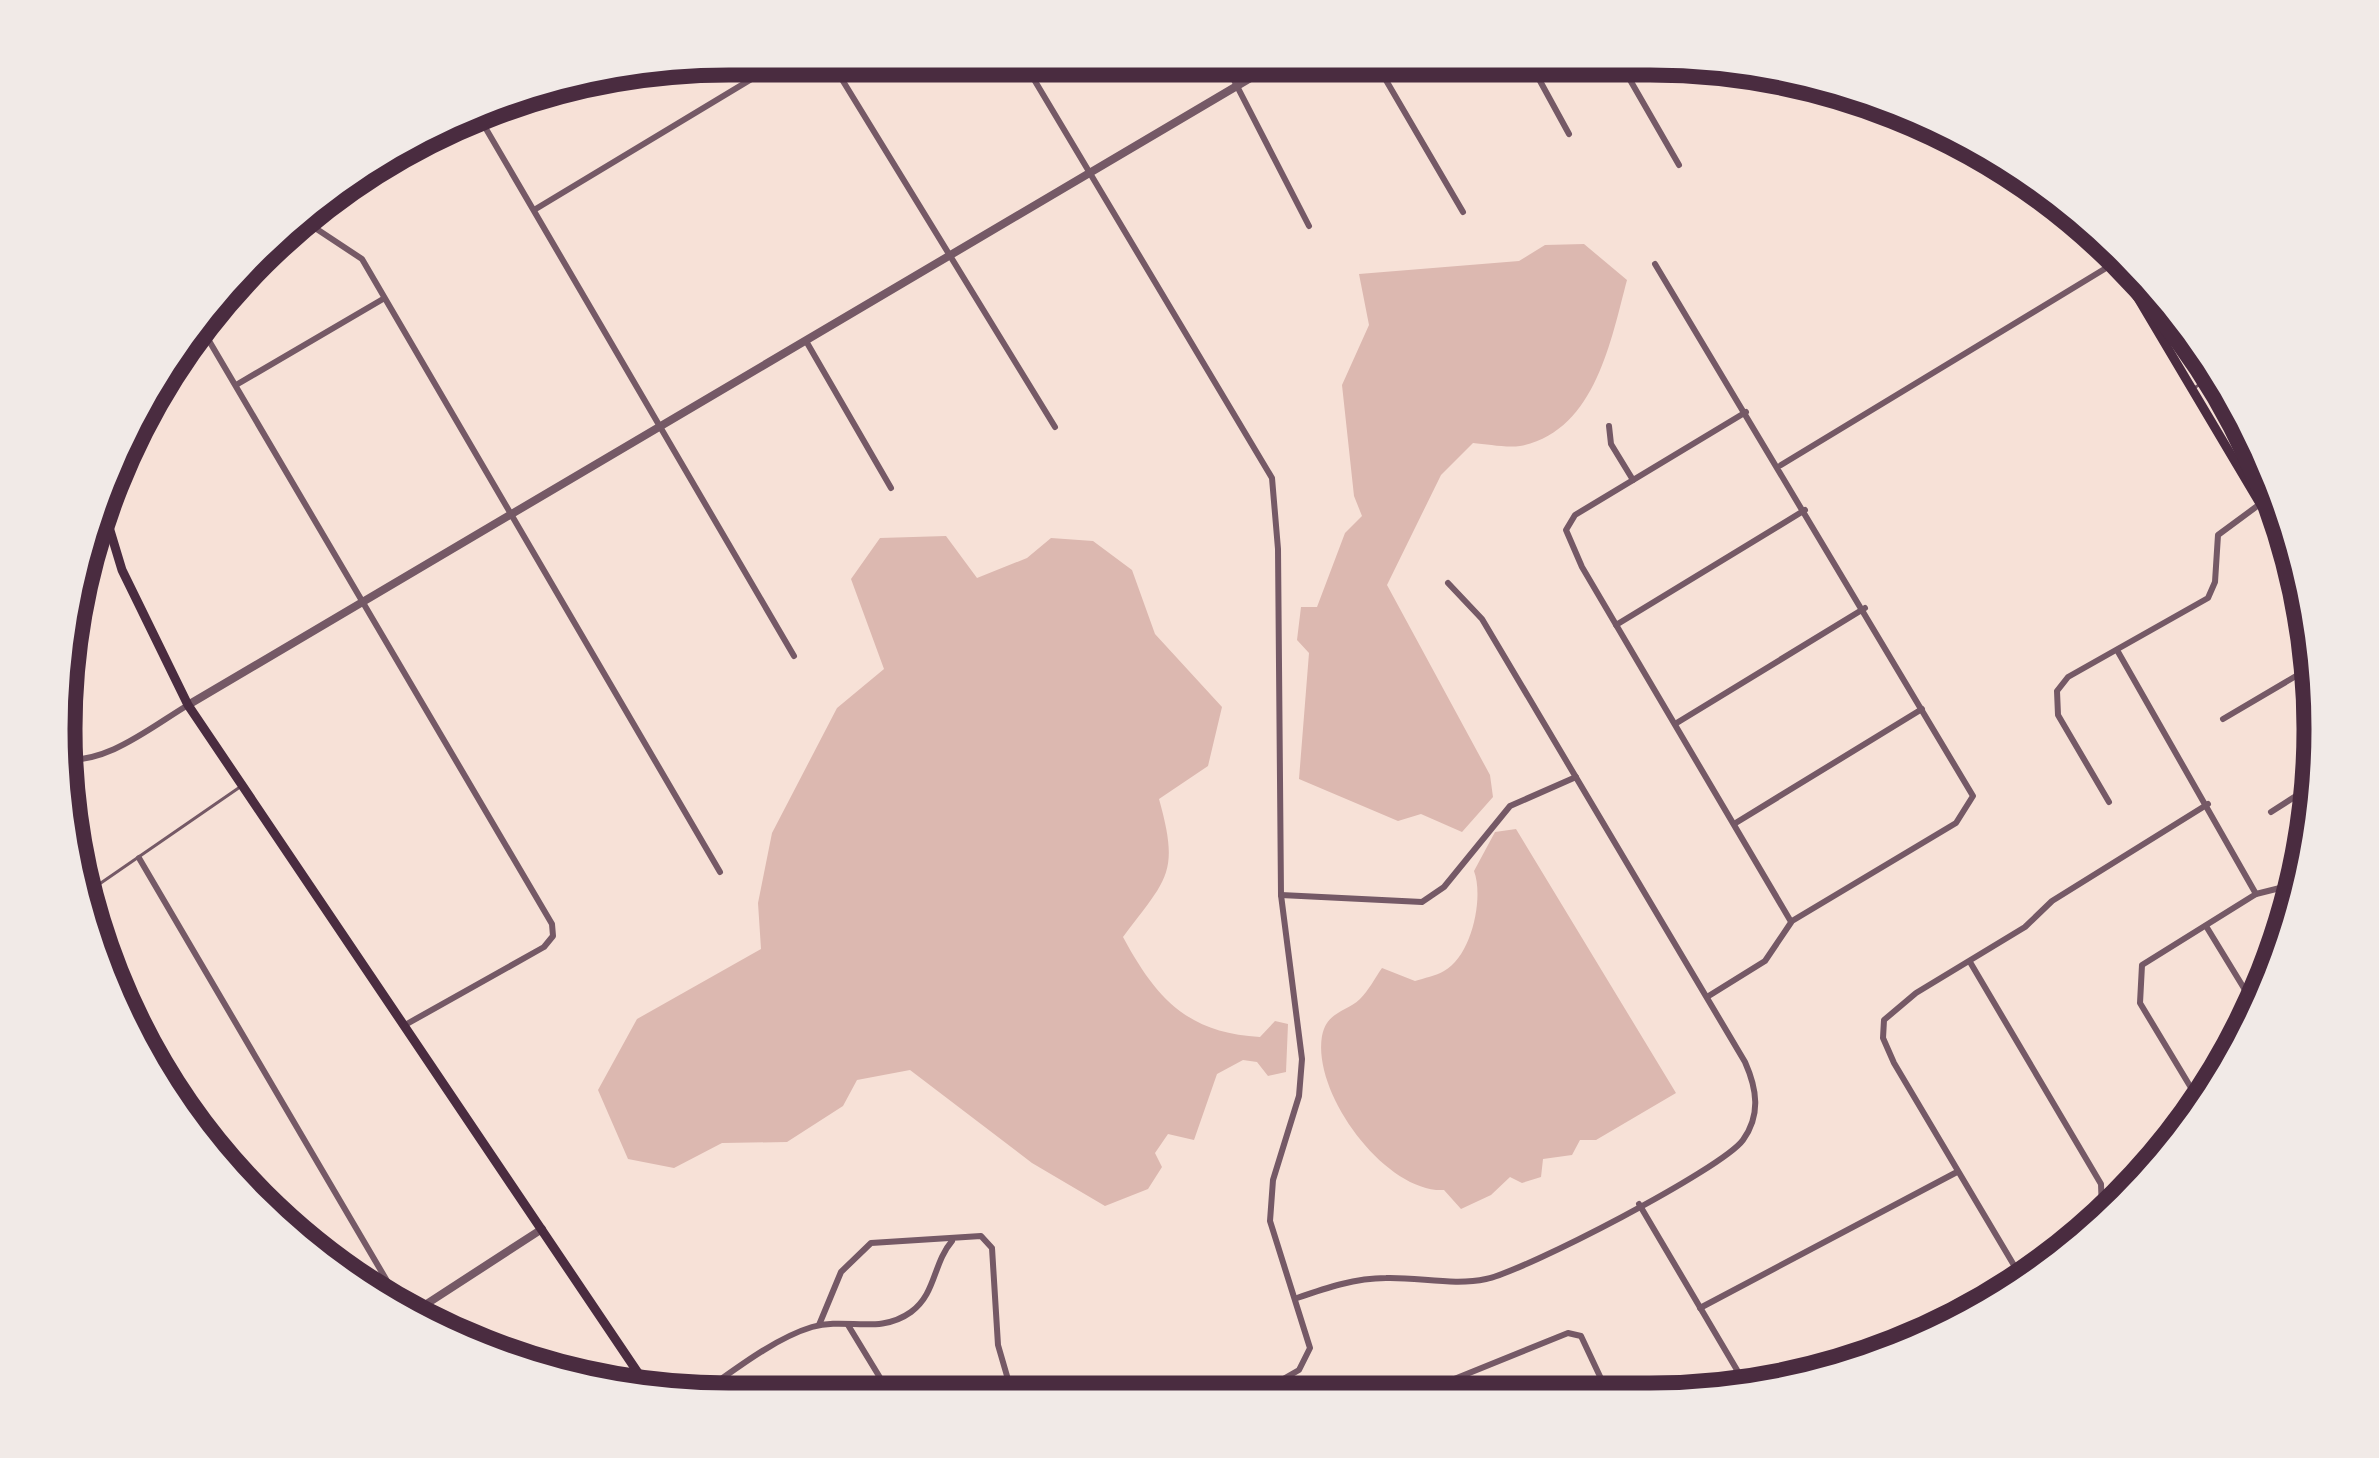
<svg xmlns="http://www.w3.org/2000/svg" width="2379" height="1458" viewBox="0 0 2379 1458" font-family="'Space Grotesk',sans-serif">
	<rect width="100%" height="100%" fill="#f7e1d7"/>
	<!-- water -->
	<g fill="#dcb8b0">
		<path d="M1584,244L1627,280C1611,340 1595,432 1520,446C1506,448 1487,444 1473,443L1441,475L1387,585L1490,775L1493,797L1462,832L1421,814L1398,821L1299,779L1309,653L1297,640L1301,607H1317L1345,533L1362,516L1354,496L1342,385L1369,325L1359,274L1519,261L1545,245Z"/>
		<path d="M946,536L977,578L1027,558L1051,538L1093,541L1132,570L1155,634L1222,707L1208,766L1159,799C1180,874 1167,878 1123,937C1156,998 1187,1033 1260,1037L1275,1021L1288,1024L1286,1072L1268,1076L1257,1062L1243,1060L1217,1074L1194,1140L1168,1134L1155,1153L1162,1167L1148,1189L1105,1206L1032,1163L910,1070L857,1080L843,1106L787,1142L722,1143L674,1168L628,1159L598,1090L637,1019L761,949L758,903L772,833L837,708L884,669L851,579L880,538Z"/>
		<path d="M1516,829L1676,1093L1596,1140H1580L1572,1155L1543,1159L1541,1177L1522,1183L1510,1177L1491,1195L1461,1209L1444,1190C1386,1193 1312,1094 1322,1036C1327,1011 1345,1013 1360,999C1369,990 1375,978 1382,968L1415,981C1424,978 1436,976 1444,971C1472,956 1484,897 1474,871L1495,832Z"/>
	</g>
	<g fill="none" stroke-linecap="round" stroke-linejoin="round">
		<!-- service -->
		<g stroke="#755966" stroke-width="3">
			<path d="M2194,388L2218,373"/>
			<path d="M82,896L240,787"/>
		</g>
		<!-- minor -->
		<g stroke="#755966" stroke-width="6">
			<path d="M827,55L1055,427"/>
			<path d="M1020,56L1272,478L1278,549L1281,895L1302,1059L1299,1096L1273,1180L1270,1221L1310,1348L1299,1370L1245,1401"/>
			<path d="M1222,57L1309,226"/>
			<path d="M1373,58L1463,212"/>
			<path d="M1528,59L1569,134"/>
			<path d="M1618,59L1679,165"/>
			<path d="M475,110L794,656"/>
			<path d="M534,210L793,54"/>
			<path d="M297,216L362,259L720,872"/>
			<path d="M1655,264L1973,796L1956,823L1792,921L1765,961L1707,997"/>
			<path d="M198,322L552,924L553,936L544,947L405,1025"/>
			<path d="M806,341L891,488"/>
			<path d="M236,385L383,299"/>
			<path d="M1746,412L1575,515L1566,530L1582,567L1790,920"/>
			<path d="M1609,426L1611,444L1633,480"/>
			<path d="M1781,465L2116,262"/>
			<path d="M1616,625L1805,510"/>
			<path d="M2117,650L2256,894"/>
			<path d="M2223,719L2318,663"/>
			<path d="M1675,724L1865,608"/>
			<path d="M59,759C105,766 151,727 188,705"/>
			<path d="M2109,802L2058,715L2057,691L2068,677L2208,598L2215,582L2218,535L2260,504"/>
			<path d="M2271,812L2310,787"/>
			<path d="M1734,824L1922,709"/>
			<path d="M139,858L407,1315"/>
			<path d="M1281,895L1422,902L1444,887L1510,806L1576,777"/>
			<path d="M2206,926L2253,1003"/>
			<path d="M1970,962L2101,1184L2102,1213"/>
			<path d="M2202,1106L2140,1003L2142,965L2256,894L2280,888L2303,896"/>
			<path d="M1639,1204L1750,1392"/>
			<path d="M2018,1272L1894,1063L1883,1038L1884,1020L1916,993L2025,927L2052,901L2208,804"/>
			<path d="M1297,1298C1326,1288 1355,1278 1386,1278C1419,1277 1454,1286 1486,1279C1525,1271 1722,1169 1743,1140C1761,1115 1757,1089 1745,1062L1482,619L1448,583"/>
			<path d="M1700,1308L1957,1172"/>
			<path d="M819,1325L841,1272L871,1243L981,1236L992,1248L998,1345L1014,1400"/>
			<path d="M848,1325L893,1399"/>
			<path d="M1816,1378L2070,1241"/>
			<path d="M693,1399C728,1375 772,1339 812,1327C847,1317 879,1335 911,1312C936,1294 933,1263 952,1241"/>
			<path d="M1400,1401L1568,1333L1581,1336L1612,1402"/>
			<path d="M1594,1402L1609,1395"/>
		</g>
		<!-- tertiary -->
		<g stroke="#755966" stroke-width="8">
			<path d="M188,705L1286,57"/>
			<path d="M408,1316L542,1229"/>
		</g>
		<!-- secondary -->
		<path stroke="#4a2c40" stroke-width="9" d="M99,494L122,570L188,705L655,1398"/>
		<!-- primary -->
		<path stroke="#4a2c40" stroke-width="9" d="M2107,246L2290,554"/>
	</g>
	<!-- crop -->
	<path d="M0 0H2379V1458H0ZM729 75H1650A654 654 0 0 1 2304 729V729A654 654 0 0 1 1650 1383H729A654 654 0 0 1 75 729V729A654 654 0 0 1 729 75Z" fill="#f1eae7" fill-rule="evenodd"/>
	<path fill="none" stroke="#4a2c40" stroke-width="15" d="M729 75H1650A654 654 0 0 1 2304 729V729A654 654 0 0 1 1650 1383H729A654 654 0 0 1 75 729V729A654 654 0 0 1 729 75Z"/>
</svg>
